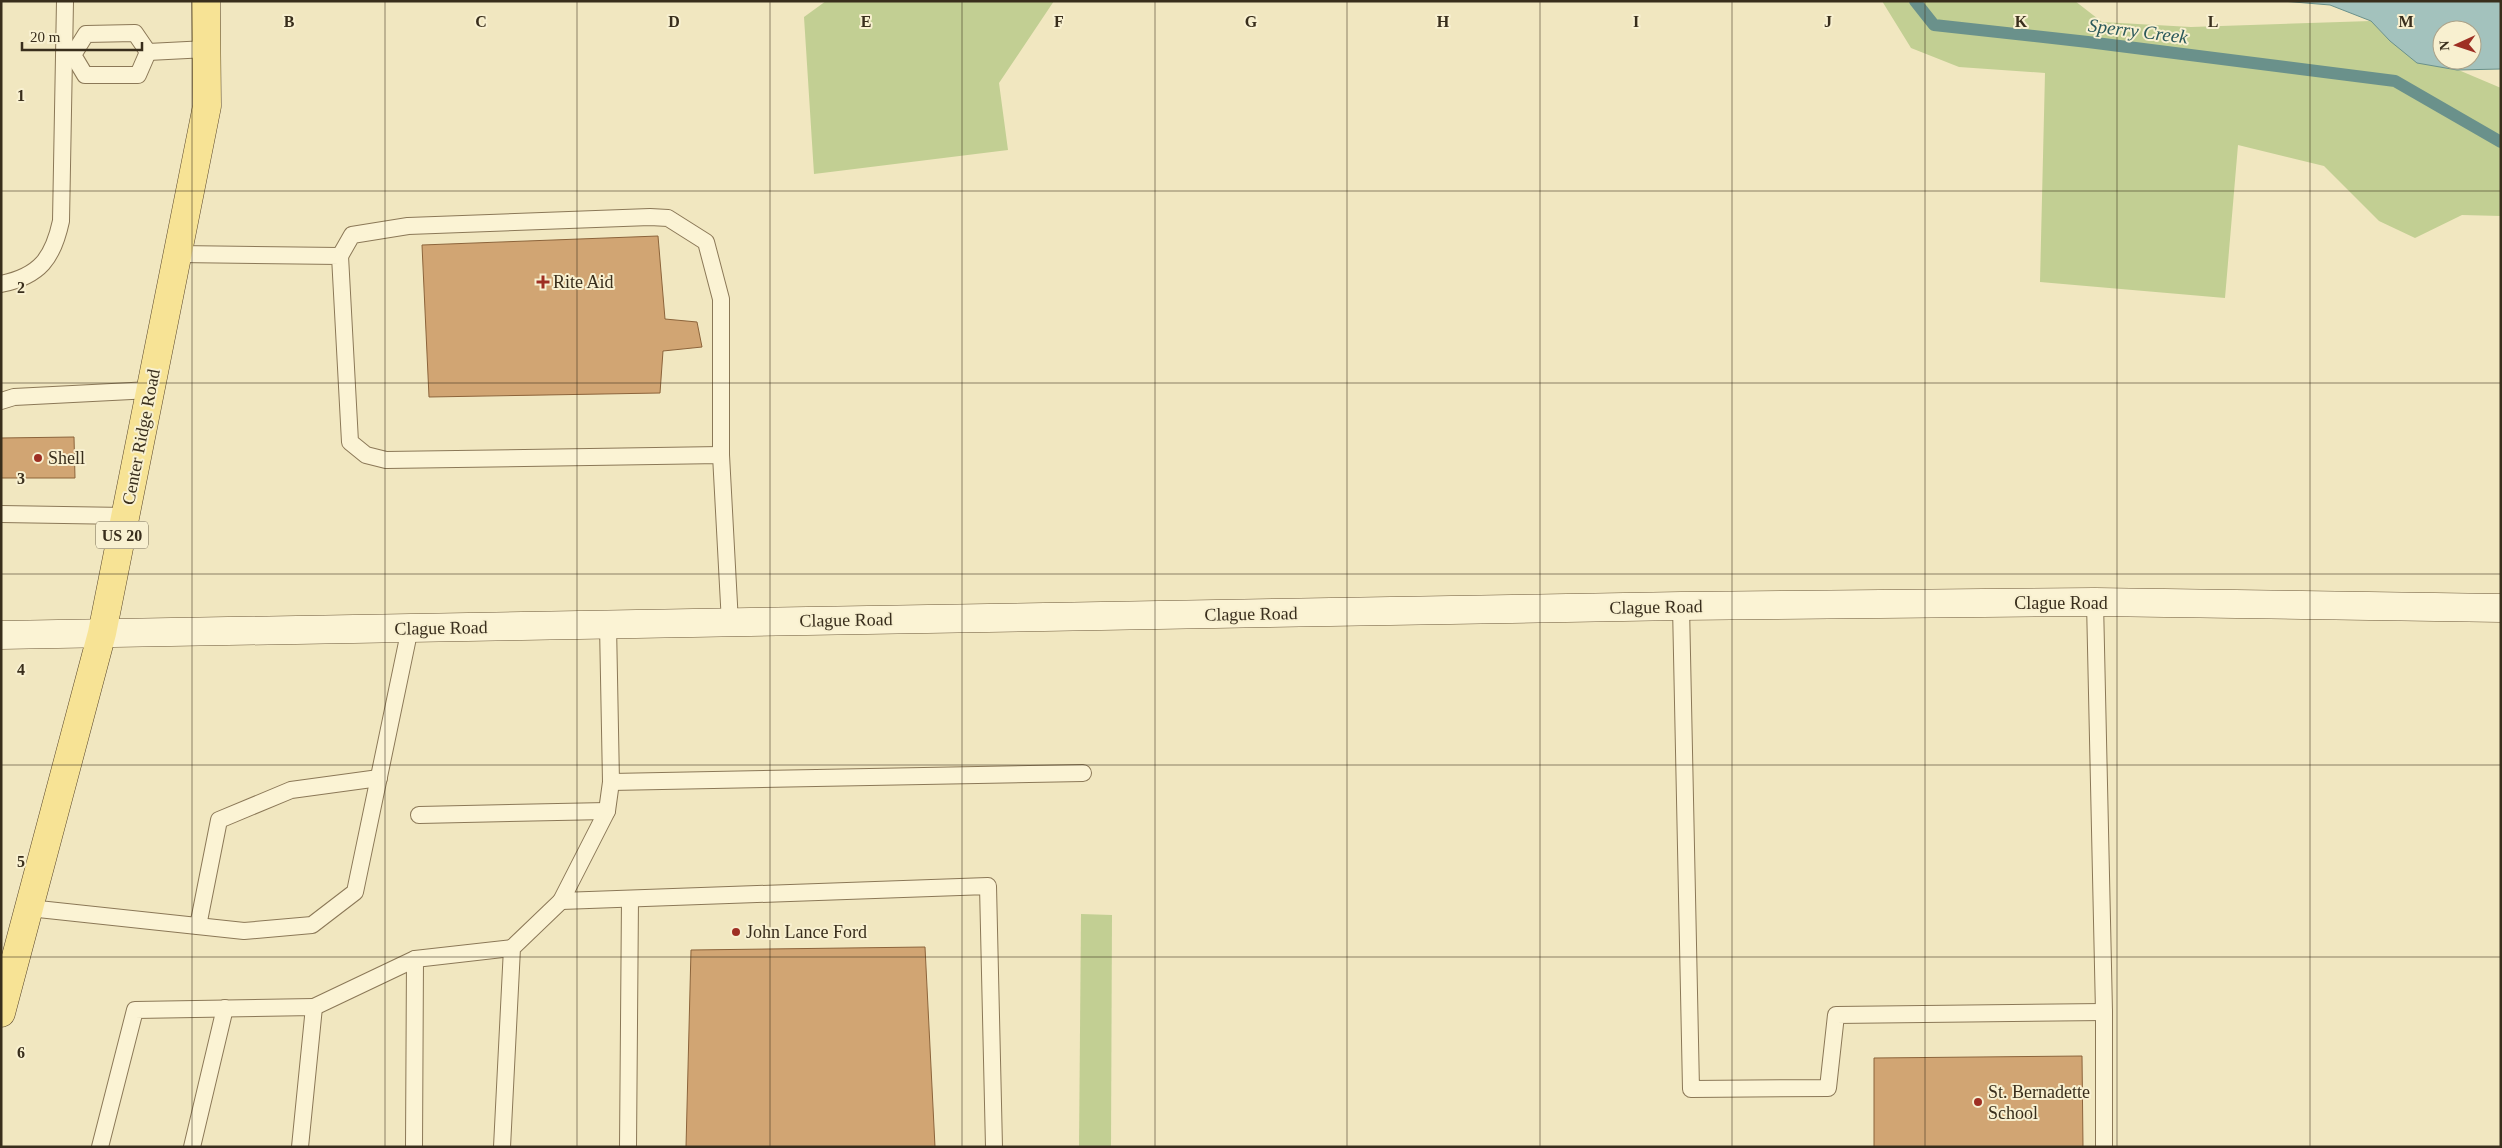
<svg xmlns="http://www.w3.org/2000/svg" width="2502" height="1148" viewBox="0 0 2502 1148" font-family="Georgia,serif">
	<rect width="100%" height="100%" fill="#f1e7c0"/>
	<!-- green -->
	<g fill="#c2cf93">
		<path d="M826,1H1054L999,83L1008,150L814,174L804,17Z"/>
		<path d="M1882,1H2075L2102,22L2191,27L2371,21L2390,41L2501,88V216L2462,215L2415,238L2379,221L2324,166L2238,145L2225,298L2040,282L2045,73L1959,67L1911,48Z"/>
		<path d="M1081,914L1112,915L1111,1147H1079Z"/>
	</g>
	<!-- water -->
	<path fill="#a3c2bd" stroke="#6a918b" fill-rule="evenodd" d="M2282,1H2501V69L2457,70L2417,63L2390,41L2371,21L2330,5ZM2442,30H2472V60H2442Z"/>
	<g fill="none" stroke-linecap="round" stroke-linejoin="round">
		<!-- stream -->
		<path stroke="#6a918b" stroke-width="12" d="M1915,1L1934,25L2088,42L2395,81L2501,142"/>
	</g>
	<!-- building -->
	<g fill="#d1a573" stroke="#8c643b">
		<path d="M658,236L665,319L697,322L702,347L663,351L660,393L429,397L422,245Z"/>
		<path d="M74,437L75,478H1V438Z"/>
		<path d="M925,947L935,1147H686L691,950Z"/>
		<path d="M2082,1056L2083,1147H1874V1058Z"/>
	</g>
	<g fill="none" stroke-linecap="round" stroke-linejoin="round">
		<defs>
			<g id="lane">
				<path d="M135,33L148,52L138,75H85L73,55L86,34Z"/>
				<path d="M148,52L207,49"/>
				<path d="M178,254L340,256L350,442L366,455L386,460L721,455L730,623"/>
				<path d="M340,256L352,235L408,226L650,217L668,218L706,242L721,299V455"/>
				<path d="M1,284C40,276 53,258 61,221L65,1"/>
				<path d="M1,401L14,397L151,390"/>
				<path d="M1,514L126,516"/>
				<path d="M2095,602L2104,1012V1147"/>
				<path d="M1681,606L1691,1089L1828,1088L1836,1015L2104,1012"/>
				<path d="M608,625L611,782L607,811L561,901L988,886L994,1147"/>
				<path d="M611,782L1083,773"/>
				<path d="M419,815L607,811"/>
				<path d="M29,908L244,931L312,925L355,892L410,628"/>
				<path d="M198,926L219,820L291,790L379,778"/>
				<path d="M314,1007L415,959L512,948"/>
				<path d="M100,1147L135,1010L314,1007L300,1147"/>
				<path d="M192,1147L225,1008"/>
				<path d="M414,1147L415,959"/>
				<path d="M502,1147L512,948L561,901"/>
				<path d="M628,1147L630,899"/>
			</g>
			<path id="secondary" d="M1,635L1681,606L2095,602L2501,608"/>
			<path id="primary" d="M1,1013L102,633L207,106L206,1"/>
		</defs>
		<!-- lane casing -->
		<use href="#lane" stroke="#8b7857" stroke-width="18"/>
		<!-- secondary casing -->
		<use href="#secondary" stroke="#6d593a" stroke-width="29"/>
		<!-- primary casing -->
		<use href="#primary" stroke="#58452b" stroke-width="29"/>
		<!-- lane -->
		<use href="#lane" stroke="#fbf3d4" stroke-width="16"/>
		<!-- secondary -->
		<use href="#secondary" stroke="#fbf3d4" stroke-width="28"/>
		<!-- primary -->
		<use href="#primary" stroke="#f7e395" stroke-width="28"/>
	</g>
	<!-- grid -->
	<path fill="none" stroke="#392e1c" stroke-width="1" stroke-opacity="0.55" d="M192,1V1147M385,1V1147M577,1V1147M770,1V1147M962,1V1147M1155,1V1147M1347,1V1147M1540,1V1147M1732,1V1147M1925,1V1147M2117,1V1147M2310,1V1147M1,191H2501M1,383H2501M1,574H2501M1,765H2501M1,957H2501"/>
	<!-- markers -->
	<g fill="#9e2f23" stroke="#f8f0d0" stroke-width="2">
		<path d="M540.5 274.5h5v5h5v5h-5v5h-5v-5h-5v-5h5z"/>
		<circle cx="38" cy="458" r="5"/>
		<circle cx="736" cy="932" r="5"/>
		<circle cx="1978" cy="1102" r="5"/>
	</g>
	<g text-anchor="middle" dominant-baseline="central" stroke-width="4" stroke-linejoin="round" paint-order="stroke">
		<!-- shield labels -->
		<rect fill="#f8f0d0" stroke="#726852" stroke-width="1" x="96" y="521.5" width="52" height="27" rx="4"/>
		<g font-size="16" font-weight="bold" fill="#392e1c">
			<text x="122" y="535">US 20</text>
		</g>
		<!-- poi labels -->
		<g font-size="18" fill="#392e1c" stroke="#f8f0d0" text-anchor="start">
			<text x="553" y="282">Rite Aid</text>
			<text x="48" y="458">Shell</text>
			<text x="746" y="932">John Lance Ford</text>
			<text x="1988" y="1092">St. Bernadette<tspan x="1988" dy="21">School</tspan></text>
		</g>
		<!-- street labels -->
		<g font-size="18" fill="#392e1c" stroke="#f8f0d0">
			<text transform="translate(141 437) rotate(-79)">Center Ridge Road</text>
			<text x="2061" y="603">Clague Road</text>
			<text transform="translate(1656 607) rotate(-1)">Clague Road</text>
			<text transform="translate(1251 614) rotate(-1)">Clague Road</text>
			<text transform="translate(846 620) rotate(-1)">Clague Road</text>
			<text transform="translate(441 628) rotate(-1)">Clague Road</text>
		</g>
		<!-- water labels -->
		<g font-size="19" font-style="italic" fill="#2a585a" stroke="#f8f0d0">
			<text transform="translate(2138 31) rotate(7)">Sperry Creek</text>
		</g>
	</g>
	<g font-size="16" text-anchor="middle" font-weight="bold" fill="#392e1c" stroke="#f8f0d0" stroke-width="4" stroke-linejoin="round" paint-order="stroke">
		<text x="289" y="27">B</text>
		<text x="481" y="27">C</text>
		<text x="674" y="27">D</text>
		<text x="866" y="27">E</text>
		<text x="1059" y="27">F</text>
		<text x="1251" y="27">G</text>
		<text x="1443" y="27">H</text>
		<text x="1636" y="27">I</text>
		<text x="1828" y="27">J</text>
		<text x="2021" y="27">K</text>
		<text x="2213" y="27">L</text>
		<text x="2406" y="27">M</text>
		<text x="21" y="101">1</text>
		<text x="21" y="293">2</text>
		<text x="21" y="484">3</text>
		<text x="21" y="675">4</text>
		<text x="21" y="867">5</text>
		<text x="21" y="1058">6</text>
	</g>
	<!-- border -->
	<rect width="2502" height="1148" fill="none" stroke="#392e1c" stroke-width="5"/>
	<!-- north arrow -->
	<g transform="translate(2457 45) rotate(267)"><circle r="24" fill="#f8f0d0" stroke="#aca288"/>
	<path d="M0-4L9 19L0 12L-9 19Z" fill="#9e2f23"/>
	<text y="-8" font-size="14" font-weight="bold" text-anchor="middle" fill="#392e1c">N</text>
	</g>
	<!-- scale -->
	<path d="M22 42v8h120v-8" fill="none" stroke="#392e1c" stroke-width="2.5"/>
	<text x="30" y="42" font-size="15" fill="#392e1c" stroke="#f8f0d0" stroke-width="4" paint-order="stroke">20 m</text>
</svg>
